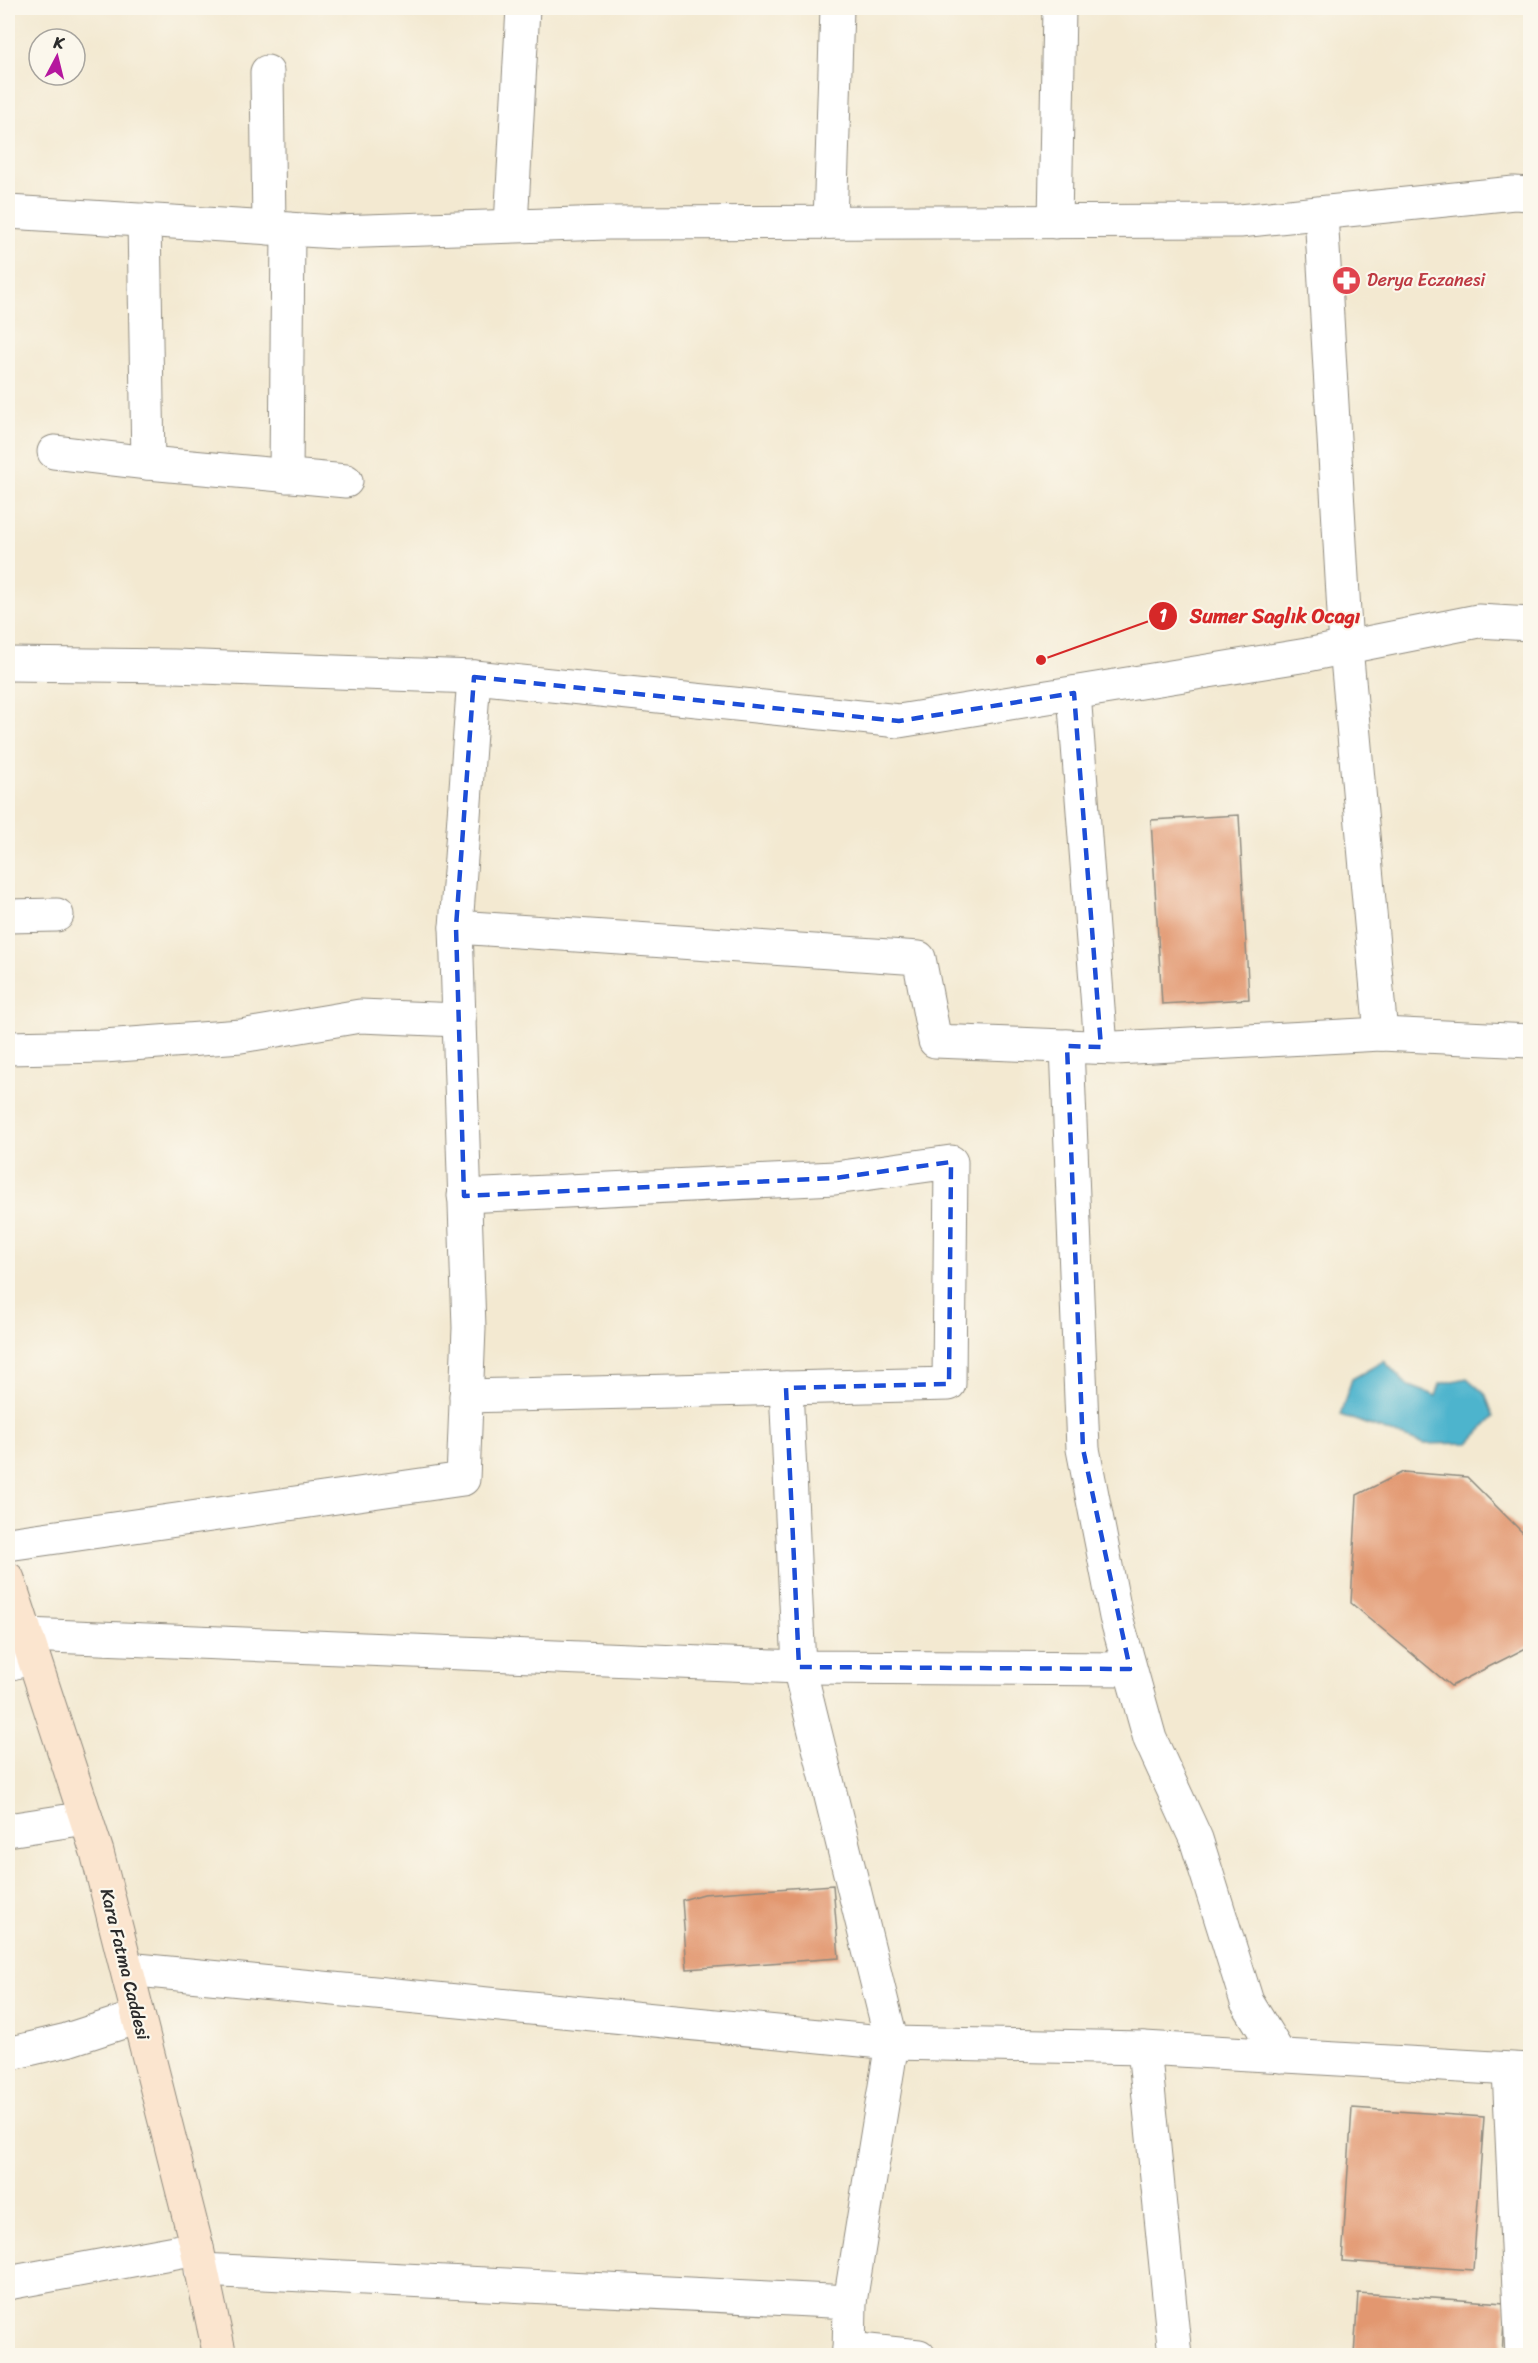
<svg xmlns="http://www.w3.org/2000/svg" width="1538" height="2363" viewBox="0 0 1538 2363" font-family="Sriracha,sans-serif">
	<rect width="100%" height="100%" fill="#fbf7ec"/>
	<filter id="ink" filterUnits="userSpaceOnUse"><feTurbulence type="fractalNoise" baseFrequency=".0167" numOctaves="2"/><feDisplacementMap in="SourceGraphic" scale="12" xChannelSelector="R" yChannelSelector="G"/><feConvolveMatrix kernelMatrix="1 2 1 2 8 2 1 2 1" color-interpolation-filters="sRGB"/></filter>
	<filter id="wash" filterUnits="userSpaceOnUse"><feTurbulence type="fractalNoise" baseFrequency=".008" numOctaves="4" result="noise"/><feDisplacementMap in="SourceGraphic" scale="24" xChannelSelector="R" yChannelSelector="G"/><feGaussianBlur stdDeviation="1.35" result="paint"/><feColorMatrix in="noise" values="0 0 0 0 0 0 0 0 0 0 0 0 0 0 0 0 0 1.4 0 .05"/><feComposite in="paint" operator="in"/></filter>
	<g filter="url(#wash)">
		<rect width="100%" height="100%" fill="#f3e9d1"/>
		<!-- water -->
		<path fill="#4eb4cd" stroke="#3c707c" stroke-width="1.5" d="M1384,1361L1407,1385L1436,1396L1440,1384L1467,1378L1485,1394L1494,1417L1469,1443L1424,1444L1340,1415L1352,1379Z"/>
		<g id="blocks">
			<!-- building -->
			<g fill="#e29770">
				<path d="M1239,815L1249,999L1162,1004L1151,820Z"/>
				<path d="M1403,1472L1467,1477L1530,1540V1646L1451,1686L1351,1603L1357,1495Z"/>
				<path d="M833,1885L839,1958L687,1969L682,1900L703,1894Z"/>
				<path d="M1352,2108L1484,2117L1473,2270L1342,2261Z"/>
				<path d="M1358,2293L1505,2303L1502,2356H1354Z"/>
			</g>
		</g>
	</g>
	<g filter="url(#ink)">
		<use href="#blocks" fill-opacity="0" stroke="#8f8a7e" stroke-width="1.5"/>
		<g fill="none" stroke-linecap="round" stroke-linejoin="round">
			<defs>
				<g id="minor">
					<path d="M267,72L269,228"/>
					<path d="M8,212L336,232L608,223L1240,221L1514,193L1530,194"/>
					<path d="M1321,213L1346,647L1381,1034"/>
					<path d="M144,220L148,463L346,481"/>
					<path d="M830,222L837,8"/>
					<path d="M1055,222L1059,8"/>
					<path d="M511,225L523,8"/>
					<path d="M54,452L148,463"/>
					<path d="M286,476L288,229"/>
					<path d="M8,664L174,666L474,677L899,721L1307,655L1478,621L1530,624"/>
					<path d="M1074,693L1101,1047"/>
					<path d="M8,916L57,915"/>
					<path d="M456,927L919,958L935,1041L1115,1048L1381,1034L1530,1041"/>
					<path d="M1067,1046L1083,1449L1116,1617L1150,1739L1196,1839L1247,2002L1280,2056"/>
					<path d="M8,1048L104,1046L241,1036L360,1016L459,1020"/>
					<path d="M464,1196L835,1178L951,1162L949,1384L466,1396"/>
					<path d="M786,1388L799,1667L892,2043L850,2302L849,2356"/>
					<path d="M8,1544L463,1479L469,1328L456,927L474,677"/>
					<path d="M26,1635L799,1667L1130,1669"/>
					<path d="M8,1664L33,1657"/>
					<path d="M8,1830L86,1818"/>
					<path d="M127,1969L892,2043L1144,2048L1530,2070"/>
					<path d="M1144,2048L1175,2356"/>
					<path d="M8,2054L67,2040L138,2017"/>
					<path d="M1509,2070L1522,2356"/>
					<path d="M201,2270L850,2302"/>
					<path d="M8,2283L197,2248"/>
					<path d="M849,2349L919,2356"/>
				</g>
				<path id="secondary" d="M8,1579L97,1852L197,2248L220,2356"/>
			</defs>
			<!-- minor casing -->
			<use href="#minor" stroke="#8f8a7e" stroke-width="35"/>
			<!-- secondary casing -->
			<use href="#secondary" stroke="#8f8a7e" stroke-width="35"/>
			<!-- minor -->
			<use href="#minor" stroke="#fff" stroke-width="33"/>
			<!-- secondary -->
			<use href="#secondary" stroke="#fbe5cf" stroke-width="33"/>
		</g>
	</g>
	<!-- marked area -->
	<path fill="none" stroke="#1d4ed8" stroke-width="4.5" stroke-dasharray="12 8" stroke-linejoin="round" d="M474,677L899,721L1074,693L1101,1047L1067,1046L1083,1449L1130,1669L799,1667L786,1388L949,1384L951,1162L835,1178L464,1196L456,927Z"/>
	<!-- icons -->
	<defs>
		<symbol id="pharmacy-disc" viewBox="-11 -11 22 22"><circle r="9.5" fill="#e0444e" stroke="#fbf7ec"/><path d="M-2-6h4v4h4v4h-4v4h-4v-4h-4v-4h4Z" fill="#fff"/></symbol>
	</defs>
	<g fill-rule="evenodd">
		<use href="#pharmacy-disc" x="1330" y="264" width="33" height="33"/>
	</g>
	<g text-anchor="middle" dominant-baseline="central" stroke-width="4.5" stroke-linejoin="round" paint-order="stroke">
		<!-- health labels -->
		<g font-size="18" fill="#be3a42" stroke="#fbf7ec" text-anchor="start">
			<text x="1367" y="280">Derya Eczanesi</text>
		</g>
		<!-- street labels -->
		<g font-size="18" fill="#2b2b2b" stroke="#fbf7ec">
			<text transform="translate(125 1964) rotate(76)">Kara Fatma Caddesi</text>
		</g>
	</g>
	<!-- callouts -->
	<path fill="none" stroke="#d62828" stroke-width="2" d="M1041 660L1163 616"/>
	<g fill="#d62828" stroke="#fbf7ec" stroke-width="2">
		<circle cx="1041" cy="660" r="6"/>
		<circle cx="1163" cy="616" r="15"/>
	</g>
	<g font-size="18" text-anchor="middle" font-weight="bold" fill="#fff">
		<text x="1163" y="622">1</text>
	</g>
	<g font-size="20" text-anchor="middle" font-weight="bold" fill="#d62828" stroke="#fbf7ec" stroke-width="4.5" stroke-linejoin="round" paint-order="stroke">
		<text x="1275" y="623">Sumer Saglık Ocagı</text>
	</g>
	<!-- margin -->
	<rect width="1538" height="2363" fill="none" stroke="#fbf7ec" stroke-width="30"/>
	<!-- north arrow -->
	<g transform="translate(57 57) rotate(7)"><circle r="28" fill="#fbf7ec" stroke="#a8a59f" stroke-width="1.5"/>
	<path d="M0-4.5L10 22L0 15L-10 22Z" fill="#b5179e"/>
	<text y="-9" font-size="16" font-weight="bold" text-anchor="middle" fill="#2b2b2b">K</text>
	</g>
</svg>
